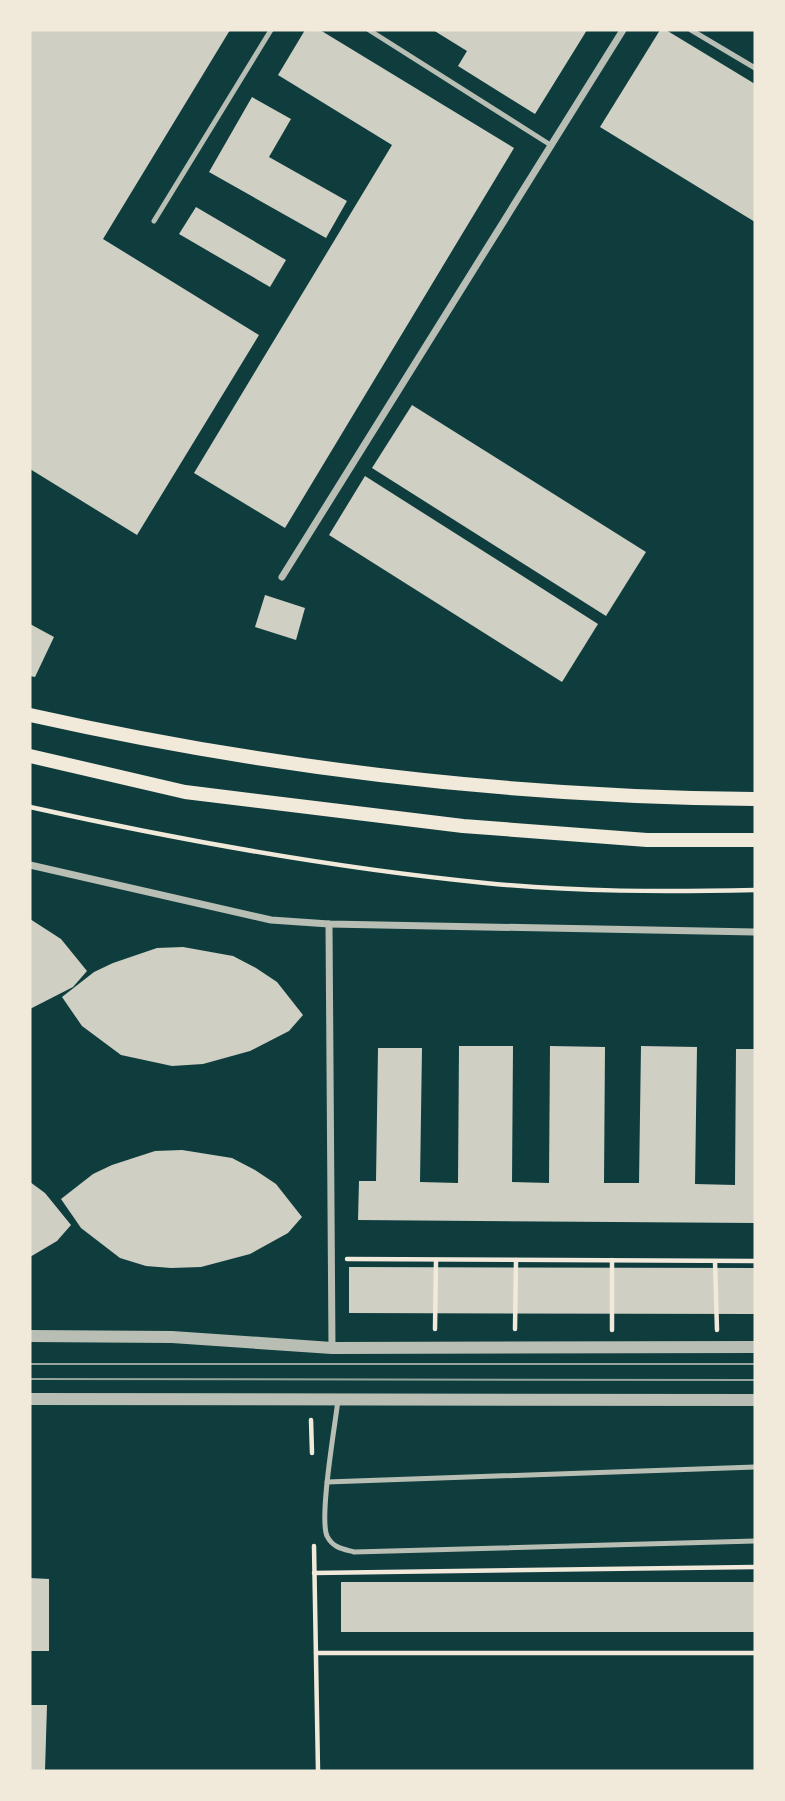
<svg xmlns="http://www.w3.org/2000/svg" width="785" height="1801" viewBox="0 0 785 1801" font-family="Literata,serif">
	<rect width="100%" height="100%" fill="#0f3d3e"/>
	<!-- building -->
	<g fill="#cfcfc3">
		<path d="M30,30H230L103,239L259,335L137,535L30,469Z"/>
		<path d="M305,30H320L514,148L285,528L194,473L392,145L278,75Z"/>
		<path d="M433,30H587L535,114L458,66L467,51Z"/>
		<path d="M660,30H666L755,84V222L600,127Z"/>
		<path d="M252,97L291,119L269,157L347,201L326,238L209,172Z"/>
		<path d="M196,207L286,260L270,287L179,234Z"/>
		<path d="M412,405L646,552L606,616L372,468Z"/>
		<path d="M365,476L598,624L562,682L329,535Z"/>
		<path d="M265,595L305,608L296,640L255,627Z"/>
		<path d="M30,624L54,637L35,677L30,676Z"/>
		<path d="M30,919L61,939L87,971L73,987L30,1009Z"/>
		<path d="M183,947L233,956L256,968L277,982L303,1015L289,1031L250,1051L203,1064L172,1066L121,1055L82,1026L62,997L94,972L113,963L157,948Z"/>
		<path d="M459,1046H513L512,1182L549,1183L550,1046L605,1047L604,1183H639L641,1046L697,1047L695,1184L735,1185L736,1049H755V1223L358,1220L359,1181H376L378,1048H422L420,1182L458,1183Z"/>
		<path d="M182,1150L232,1158L255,1170L276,1184L302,1217L288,1233L250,1254L201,1267L171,1268L146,1266L120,1258L81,1228L61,1199L93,1174L112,1165L155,1151Z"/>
		<path d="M30,1182L45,1193L71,1225L57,1241L30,1257Z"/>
		<path d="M349,1267L755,1268V1314L349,1313Z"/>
		<path d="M30,1578L49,1579V1651H30Z"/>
		<rect x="341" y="1582" width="414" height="50"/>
		<path d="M30,1705H47L45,1771H30Z"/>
	</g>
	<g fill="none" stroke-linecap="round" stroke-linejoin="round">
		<!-- path -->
		<g stroke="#f1e9da" stroke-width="4.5">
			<path d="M30,807C179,840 332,868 485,883C575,892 665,892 755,890"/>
			<path d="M347,1259L755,1261"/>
			<path d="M715,1261L717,1330"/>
			<path d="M435,1329L436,1260"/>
			<path d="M515,1329L516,1260"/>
			<path d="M612,1330V1260"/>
			<path d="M311,1420L312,1453"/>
			<path d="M314,1546L318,1771"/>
			<path d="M314,1573L755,1567"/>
			<path d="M316,1653H755"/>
		</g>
		<!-- service -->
		<g stroke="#b8beb3" stroke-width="5">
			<path d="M369,30L549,144"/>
			<path d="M691,30L755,68"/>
			<path d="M154,221L271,30"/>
			<path d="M338,1400C335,1426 319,1517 327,1536C333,1548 343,1549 354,1552L755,1541"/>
			<path d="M327,1482L755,1467"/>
		</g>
		<!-- minor -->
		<g stroke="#b8beb3" stroke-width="7">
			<path d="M282,577L623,30"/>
			<path d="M30,865L271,920L329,924L755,932"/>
			<path d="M329,924L332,1348"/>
		</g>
		<!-- tertiary -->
		<g stroke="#b8beb3" stroke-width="12">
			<path d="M30,1336L172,1337L332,1348L755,1347"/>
			<path d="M30,1399L755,1400"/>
		</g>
		<!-- secondary -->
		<g stroke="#f1e9da" stroke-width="14">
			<path d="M30,715C267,768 512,797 755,799"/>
			<path d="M30,756L185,792L463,826L647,840H755"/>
		</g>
		<!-- tram -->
		<g stroke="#97a49c" stroke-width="2">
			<path d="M30,1364H755"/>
			<path d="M30,1379L755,1380"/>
		</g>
	</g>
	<!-- border -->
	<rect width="785" height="1801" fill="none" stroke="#f1e9da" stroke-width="63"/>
</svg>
